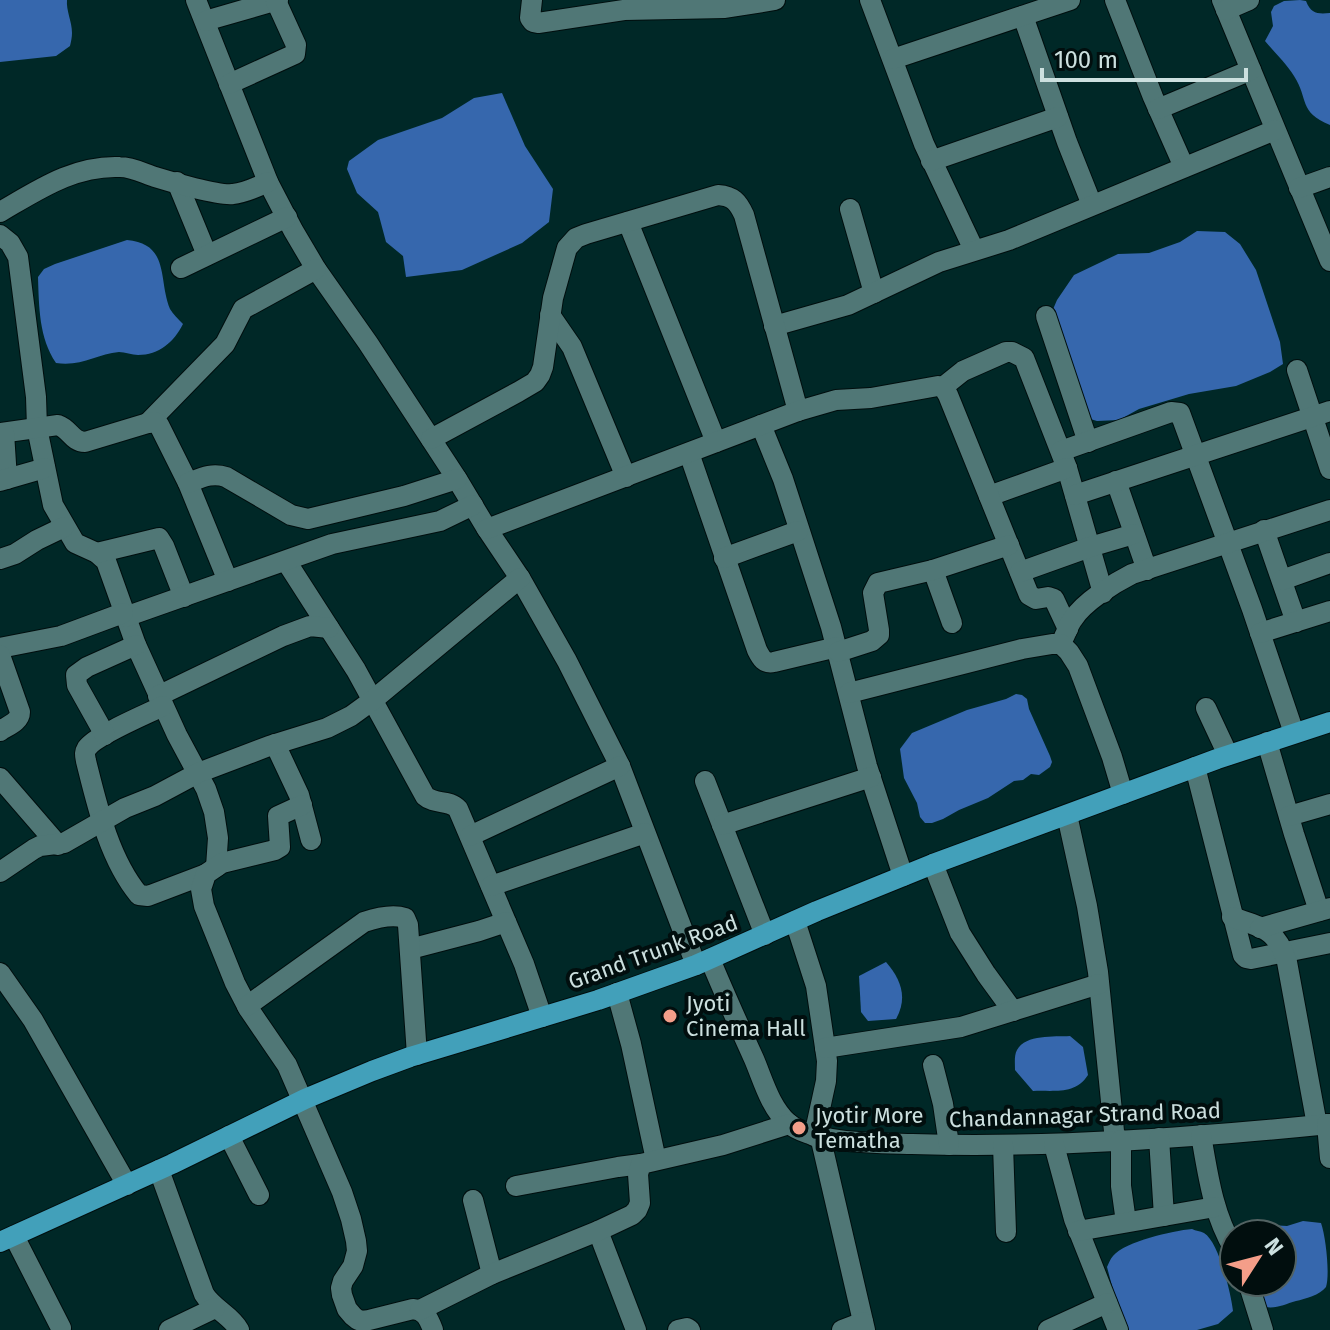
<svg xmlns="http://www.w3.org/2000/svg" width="1330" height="1330" viewBox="0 0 1330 1330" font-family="'Fira Sans',sans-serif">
	<rect width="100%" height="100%" fill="#002827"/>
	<!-- water -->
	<g fill="#3667ad">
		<path d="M0,0H67C66,11 72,21 72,33C72,37 71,42 70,46L56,56L0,62Z"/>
		<path d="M1300,0L1306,1C1311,14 1318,14 1330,13V125C1298,112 1309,99 1294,76C1286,63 1274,52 1265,41L1273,26L1271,12L1274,6L1284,1Z"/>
		<path d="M502,93L525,146L553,189L549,222L522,243L462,270L406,277L403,256L386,242L378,212L357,193L347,169L349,161L378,140L442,118L474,98Z"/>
		<path d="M1197,231L1225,232L1240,244L1256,270L1280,342L1283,364L1270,372L1236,386L1189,394L1139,409L1119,420L1097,421L1087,418L1051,314L1057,300L1074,275L1118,254L1149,253L1180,242Z"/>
		<path d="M127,240C170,244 158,279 170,309C173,314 178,319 183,324C174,342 159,355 138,355C132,355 125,352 119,352C97,354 81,367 56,363C39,338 39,307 38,277L44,269L55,264Z"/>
		<path d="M1016,694L1022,695L1027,699L1029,709L1050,756L1052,762L1050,767L1039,775L1031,774L1023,780L1014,781L988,798L959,810L943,819L932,823H925L920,817L917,803L904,778L900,749L912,733L967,710L1006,699Z"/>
		<path d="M886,962C901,979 908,998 896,1019L868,1021L861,1012L859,976Z"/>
		<path d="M1070,1036L1083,1047L1088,1075C1075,1095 1055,1090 1033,1091L1015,1070C1015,1064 1014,1055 1017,1050C1026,1034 1054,1037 1070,1036Z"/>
		<path d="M1303,1221L1321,1223C1326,1237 1330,1275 1326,1287C1320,1295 1305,1299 1296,1301C1285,1304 1277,1309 1265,1307L1252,1282H1282V1234H1256L1257,1232L1270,1225L1287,1226Z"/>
		<path d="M1192,1229C1196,1231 1200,1231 1204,1233C1219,1242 1231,1294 1233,1311L1218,1324L1197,1330H1129L1117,1305L1107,1267C1109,1263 1110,1259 1113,1256C1126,1241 1172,1231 1192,1229Z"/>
	</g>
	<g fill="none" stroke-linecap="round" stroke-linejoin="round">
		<defs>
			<g id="minor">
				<path d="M196,0L268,182L293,230L316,269L368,343L457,479L487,529L520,578L567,661L620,766L696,965"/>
				<path d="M532,0L530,18L533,22L538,23L624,10L725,8L775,0"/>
				<path d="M870,0L924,144L974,250"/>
				<path d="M1115,0L1153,97L1184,167"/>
				<path d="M1222,0L1330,261"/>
				<path d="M1226,10L1249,0"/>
				<path d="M1023,16L1067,142L1092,205"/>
				<path d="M205,21L278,0"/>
				<path d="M893,59L1070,0"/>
				<path d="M229,84L295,54L296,45L276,1"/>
				<path d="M1158,109L1251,70"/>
				<path d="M931,161L1058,117"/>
				<path d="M177,182L207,255"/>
				<path d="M1299,188L1330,177"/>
				<path d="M850,209L874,293"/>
				<path d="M0,212C38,190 74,165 120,167C132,167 143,173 155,177C171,182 219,196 233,194C245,193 257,187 268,182"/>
				<path d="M628,222L716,442"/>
				<path d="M0,235L10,243L18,257L36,397L37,428L53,505L75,543L97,553L106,561L136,645L177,735L206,789L214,812L218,838L216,867"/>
				<path d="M181,268L287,217"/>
				<path d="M550,315L572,347L626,477"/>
				<path d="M1046,316L1088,442"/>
				<path d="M774,326L848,305L939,262L1009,240L1275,130"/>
				<path d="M1297,370L1330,469"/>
				<path d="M943,387L963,371L1006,352H1012L1024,358L1067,468L1103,593"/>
				<path d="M148,423L225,344L243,309L316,269"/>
				<path d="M761,425L783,479L831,627L867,766L903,876"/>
				<path d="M0,433L58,425C70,429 72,442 85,442L148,423L155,422L159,425L188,483L228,581"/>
				<path d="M4,433L7,479"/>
				<path d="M431,439L518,392L535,382L540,375L543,367L553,298L567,248L576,238L586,234L718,195C733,196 738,202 744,215L798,411"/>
				<path d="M1061,451L1171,412L1180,413L1252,609L1294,733"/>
				<path d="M689,453L757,650C761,658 764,664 774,662L837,647"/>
				<path d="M0,481L45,468"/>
				<path d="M1116,481L1147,570"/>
				<path d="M188,483C201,478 212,472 226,477L291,515L308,519L404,496L457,479"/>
				<path d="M1075,495L1330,411"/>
				<path d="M989,496L1067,468"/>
				<path d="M487,529L798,411L836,400L871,398L938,386L943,387L948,395L1029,595L1036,599L1048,597L1054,599L1068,629"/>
				<path d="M1264,530L1296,622"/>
				<path d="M97,553L159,538L164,546L184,597"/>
				<path d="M724,558L798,531"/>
				<path d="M0,559L15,554L37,540L64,527"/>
				<path d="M286,561L356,670L425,796C435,805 449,799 458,809L524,964L542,1017"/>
				<path d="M933,570L952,623"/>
				<path d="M1020,572L1090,547L1134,534"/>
				<path d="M1282,580L1330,563"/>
				<path d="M125,617L332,544L440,521L473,505"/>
				<path d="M1260,633L1330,611"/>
				<path d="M1064,637C1067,631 1069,624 1073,619C1084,602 1114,583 1132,574L1330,510"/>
				<path d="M0,648L61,636L123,613"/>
				<path d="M838,652L872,641L879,635V630L873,593L878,583L933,570L1009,545"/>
				<path d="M0,655L20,712C20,722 7,726 0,731"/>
				<path d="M849,693L1022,649L1052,644H1061L1069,652L1078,666L1112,757L1123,794"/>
				<path d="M158,696L283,636L310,626L329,628"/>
				<path d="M163,706C147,714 96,735 87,748C84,753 85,755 86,761C97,805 109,859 139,895L148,896L206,874"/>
				<path d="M1206,708L1228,755"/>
				<path d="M105,735L77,685L76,675L87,667L136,645"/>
				<path d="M1267,742L1294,834L1319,911"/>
				<path d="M275,744L299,795L311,840"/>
				<path d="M1195,767L1243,955L1246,958L1251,959L1330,943"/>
				<path d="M0,778L58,845"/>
				<path d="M705,781L765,935"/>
				<path d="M302,805L278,816L280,847L275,850L222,863L206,874L201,889L204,906L235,983L248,1008L287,1065L342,1192L351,1219L356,1241L357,1251L353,1266L343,1281L341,1288L342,1295L347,1309L353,1316L358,1320L365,1321L413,1309C425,1310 429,1319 433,1330"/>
				<path d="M1067,815L1087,906L1098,972L1115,1141"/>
				<path d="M1289,816L1330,804"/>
				<path d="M722,825L871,777"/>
				<path d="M470,836L620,766"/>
				<path d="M933,864L960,933L986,974L1013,1011"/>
				<path d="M0,872L34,849L40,846L64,843L125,808L155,796L198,773L269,746L327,728L351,716L373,700L520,578"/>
				<path d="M491,886L645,833"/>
				<path d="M1232,917C1263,928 1276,928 1287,962L1317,1125"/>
				<path d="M795,921L816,986L827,1061L826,1081L814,1136"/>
				<path d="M1260,928L1330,908"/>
				<path d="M410,949L479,931L506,922"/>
				<path d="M710,959C724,993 739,1026 754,1059C763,1080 770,1107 788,1123C813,1144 880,1143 912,1144C1051,1148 1191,1138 1330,1124"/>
				<path d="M0,973L33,1020L127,1185"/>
				<path d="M617,993L631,1044L656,1160"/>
				<path d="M247,1006L364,922C376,918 393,914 405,918L408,925L417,1055"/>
				<path d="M825,1048L961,1027L1099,984"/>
				<path d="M933,1065L943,1104L949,1145"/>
				<path d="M1327,1124L1330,1158"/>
				<path d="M1201,1135C1208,1175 1213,1214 1234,1249"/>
				<path d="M229,1136L259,1195"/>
				<path d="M820,1136L865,1330"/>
				<path d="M1159,1138L1164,1216"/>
				<path d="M1121,1140V1186L1126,1222"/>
				<path d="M1003,1145L1006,1232"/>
				<path d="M1054,1145L1074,1219L1118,1330"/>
				<path d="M159,1170L204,1294C213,1309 231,1315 239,1330"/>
				<path d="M516,1186L618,1167L641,1164"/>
				<path d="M473,1200L492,1274"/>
				<path d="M598,1231L636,1330"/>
				<path d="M1078,1231L1215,1207"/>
				<path d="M14,1236L61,1328"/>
				<path d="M1248,1282L1263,1330"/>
				<path d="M420,1310L492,1274L598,1231L632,1215L637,1210L640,1203L638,1174L641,1164L723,1145L789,1124"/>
				<path d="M169,1330L215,1308"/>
				<path d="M678,1330L687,1328L690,1330"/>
				<path d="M842,1330L863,1322"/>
				<path d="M1048,1330L1107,1303"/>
			</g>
			<path id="major" d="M0,1242L172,1164L305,1099L372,1071L410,1057L598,1000L696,965L817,911L933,864L1217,759L1330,722"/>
		</defs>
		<!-- minor casing -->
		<use href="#minor" stroke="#000e0e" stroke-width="22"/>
		<!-- major casing -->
		<use href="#major" stroke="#000e0e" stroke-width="22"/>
		<!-- minor -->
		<use href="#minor" stroke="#507776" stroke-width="20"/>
		<!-- major -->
		<use href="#major" stroke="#42a0ba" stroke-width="20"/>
	</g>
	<!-- markers -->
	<g fill="#f49e89" stroke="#010e0e" stroke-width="3">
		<circle cx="670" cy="1016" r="8"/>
		<circle cx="799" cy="1128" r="8"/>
	</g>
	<g text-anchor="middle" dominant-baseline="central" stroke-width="8" stroke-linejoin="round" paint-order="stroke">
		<!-- street labels -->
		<g font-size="22" fill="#cce0df" stroke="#010e0e">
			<text transform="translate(653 952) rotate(-20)">Grand Trunk Road</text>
			<text transform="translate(1085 1115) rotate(-2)">Chandannagar Strand Road</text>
		</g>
		<!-- poi labels -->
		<g font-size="22" fill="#cce0df" stroke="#010e0e" text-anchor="start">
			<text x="686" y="1003">Jyoti<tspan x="686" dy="25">Cinema Hall</tspan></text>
			<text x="815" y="1115">Jyotir More<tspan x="815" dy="25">Tematha</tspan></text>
		</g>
	</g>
	<!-- north arrow -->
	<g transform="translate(1258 1258) rotate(54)"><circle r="38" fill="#010e0e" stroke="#526262" stroke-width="2"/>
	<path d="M0-6L14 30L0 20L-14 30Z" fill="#f49e89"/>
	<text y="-12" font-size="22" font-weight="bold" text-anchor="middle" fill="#cce0df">N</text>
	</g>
	<!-- scale -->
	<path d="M1042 68v12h204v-12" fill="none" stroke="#cce0df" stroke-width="4"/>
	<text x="1054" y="68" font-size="24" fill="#cce0df" stroke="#010e0e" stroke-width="6" paint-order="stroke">100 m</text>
</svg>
